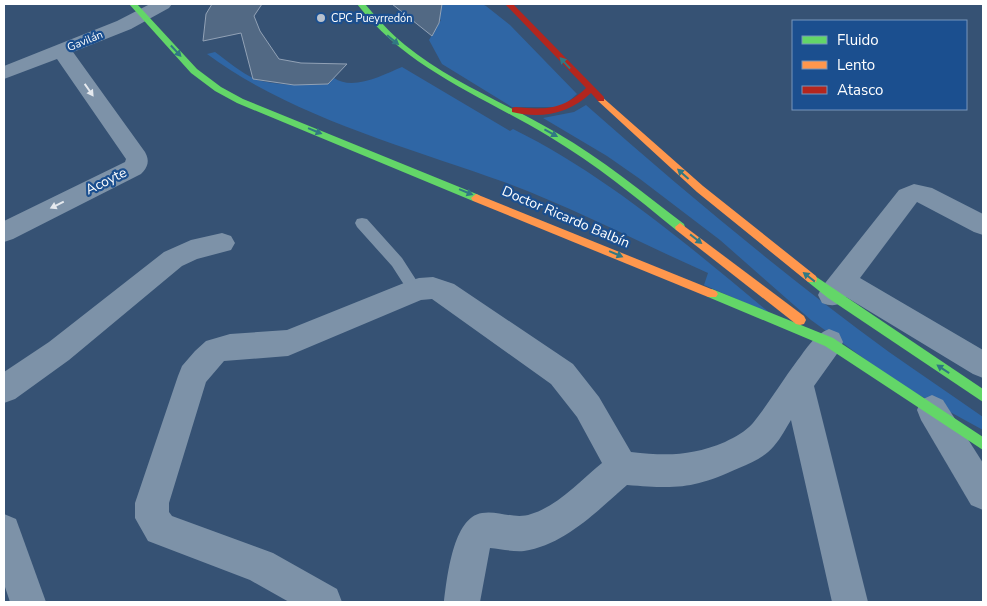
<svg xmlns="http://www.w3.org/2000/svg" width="987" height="606" viewBox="0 0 987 606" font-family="'Nunito Sans',sans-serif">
	<rect width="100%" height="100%" fill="#365274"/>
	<!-- green -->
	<g fill="#2f66a5">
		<path d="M439,4H482L486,6L510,25L577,94L562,107H512L442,64L429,40L441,20L435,17Z"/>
		<path d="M215,52C229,62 244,76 261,81C283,86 306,85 328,84L334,78C353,91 383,75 402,67L510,131L513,129C608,176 690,247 771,314L704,285L708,273C640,243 574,208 504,182C407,147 290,116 207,54Z"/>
		<path d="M586,105C683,191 784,275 889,352C920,374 952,395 983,417V430L899,384L811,320L720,240L640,179L607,156L543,118L574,112Z"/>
	</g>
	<!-- building -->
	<g fill="#526984" stroke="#92a2b6">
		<path d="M212,4H262L254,16L260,31L279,59L301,63L347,64L328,84L294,85L253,79L241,33L203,41L206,14Z"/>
		<path d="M392,4H442L439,23L432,36Z"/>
	</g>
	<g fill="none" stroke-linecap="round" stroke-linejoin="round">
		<!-- lane -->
		<path fill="#7d92a8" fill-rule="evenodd" d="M362,218L367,219L402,258L420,286L422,290L420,294L415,296L410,294L392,266L357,227L355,223L357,219Z"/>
		<!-- street -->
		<g fill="#7d92a8" fill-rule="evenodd">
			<path d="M150,4H172L169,8L131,29L73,52L145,152C150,161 148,167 141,174L13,239L4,242V221L125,162L126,159L57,59L4,79V66L117,21Z"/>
			<path d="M914,184L932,188L983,214V235L974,232L917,202L860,278L983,350V378L973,374L846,297C839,306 833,307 822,303L818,295L822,287L899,190Z"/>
			<path d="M222,233L231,236L235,243L231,250L197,259L182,266L69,360L15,399L4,403V372L49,342L164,252L191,240Z"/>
			<path d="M433,277L454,284L573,364L599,397L631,452C667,456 691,456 725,442C735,437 745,432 753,423C769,403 782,381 797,361C807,348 814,335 829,329L839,333L843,342L839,351L814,386L868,602H832L791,420C786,428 781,438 774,446C765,457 752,462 739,468C693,489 677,489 627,485C598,510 565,545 524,551C513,552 501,549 490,548L480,602H444C447,578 453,517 482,513C498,510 515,520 531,514C558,506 581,480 602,463L577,417L551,384L432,299L421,300L288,356L224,361L206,382L169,503V512L172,516L273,553L337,589L342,602H289L250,580L148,541L135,518V503L178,376L182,366L195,351L206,341L230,334L287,330L409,281L419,278Z"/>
			<path d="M932,395L943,400L983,463V510L971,505L921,420L917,410L921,400Z"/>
			<path d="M4,514L16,519L46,602H10L4,584Z"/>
		</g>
		<!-- fast -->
		<g fill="#63d668" fill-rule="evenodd">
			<path d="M129,4H137L197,69L221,87L243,99L479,195L481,198L479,201H473L237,103L215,91L191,73Z"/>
			<path d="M357,4H365C377,18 390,33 405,45C450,82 506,103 557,133C602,159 642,192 684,224L685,227L684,230H676C636,197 595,164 550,137C482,96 407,69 357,4Z"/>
			<path d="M812,274L983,389V402L828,298L808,282L807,279L808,276Z"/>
			<path d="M712,289L833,338L983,437V450L825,346L708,297L706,294L708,291Z"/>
		</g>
		<!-- slow -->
		<g fill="#ff974d" fill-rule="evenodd">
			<path d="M601,96L703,186L816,276L817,279L816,282H808L697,192L598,101V97Z"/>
			<path d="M476,194L716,291L718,294L716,297H708L473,201L471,198Z"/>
			<path d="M680,223L804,316L806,320L804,324L800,325L796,324L676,230L675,227Z"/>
		</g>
		<!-- jam -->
		<path fill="#b3261e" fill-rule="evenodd" d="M505,4H513L604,97V101H598L591,93C569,114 541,119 512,112V108L515,107C545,110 563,110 586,88Z"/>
	</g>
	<!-- one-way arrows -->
	<defs><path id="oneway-solid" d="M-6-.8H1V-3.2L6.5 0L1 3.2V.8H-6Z" transform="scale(1.25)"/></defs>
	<g fill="#317883">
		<use href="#oneway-solid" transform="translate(393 40) rotate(39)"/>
		<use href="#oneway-solid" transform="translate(176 51) rotate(47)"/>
		<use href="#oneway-solid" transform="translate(565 63) rotate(-133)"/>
		<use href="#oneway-solid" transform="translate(315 131) rotate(22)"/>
		<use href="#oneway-solid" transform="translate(551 133) rotate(29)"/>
		<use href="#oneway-solid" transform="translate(683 174) rotate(-138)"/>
		<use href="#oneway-solid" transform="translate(466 192) rotate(22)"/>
		<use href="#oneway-solid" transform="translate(696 239) rotate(38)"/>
		<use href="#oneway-solid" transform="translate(616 254) rotate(23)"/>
		<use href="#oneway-solid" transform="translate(809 277) rotate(-142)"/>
		<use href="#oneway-solid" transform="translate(943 369) rotate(-146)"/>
	</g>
	<g fill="#e5e9ee">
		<use href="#oneway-solid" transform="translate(89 90) rotate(55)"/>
		<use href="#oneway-solid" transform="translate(57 205) rotate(154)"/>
	</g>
	<!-- markers -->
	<circle fill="#b9c2ce" stroke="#1b4f8f" stroke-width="2" cx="321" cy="18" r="5"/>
	<g text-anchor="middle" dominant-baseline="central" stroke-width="4.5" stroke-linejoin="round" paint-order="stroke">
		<!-- far-poi labels -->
		<g font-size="11" fill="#fff" stroke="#1b4f8f" text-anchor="start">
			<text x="331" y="18">CPC Pueyrredón</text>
		</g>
		<!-- far-street labels -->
		<g font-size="11" fill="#fff" stroke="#1b4f8f">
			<text transform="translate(85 41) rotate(-22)">Gavilán</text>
		</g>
		<!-- street labels -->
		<g font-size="14" fill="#fff" stroke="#1b4f8f">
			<text transform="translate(106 181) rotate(-26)">Acoyte</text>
			<text transform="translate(566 217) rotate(23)">Doctor Ricardo Balbín</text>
		</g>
	</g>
	<!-- border -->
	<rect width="987" height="606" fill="none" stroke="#ffffff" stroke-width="10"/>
	<!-- legend -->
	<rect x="792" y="20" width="175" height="90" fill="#1b4f8f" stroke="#7695bc"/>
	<rect x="802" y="36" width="25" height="8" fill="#63d668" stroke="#7695bc"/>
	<text x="837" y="45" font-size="15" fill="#ffffff">Fluido</text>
	<rect x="802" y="61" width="25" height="8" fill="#ff974d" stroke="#7695bc"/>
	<text x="837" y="70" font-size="15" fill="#ffffff">Lento</text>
	<rect x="802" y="86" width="25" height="8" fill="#b3261e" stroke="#7695bc"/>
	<text x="837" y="95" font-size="15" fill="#ffffff">Atasco</text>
</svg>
